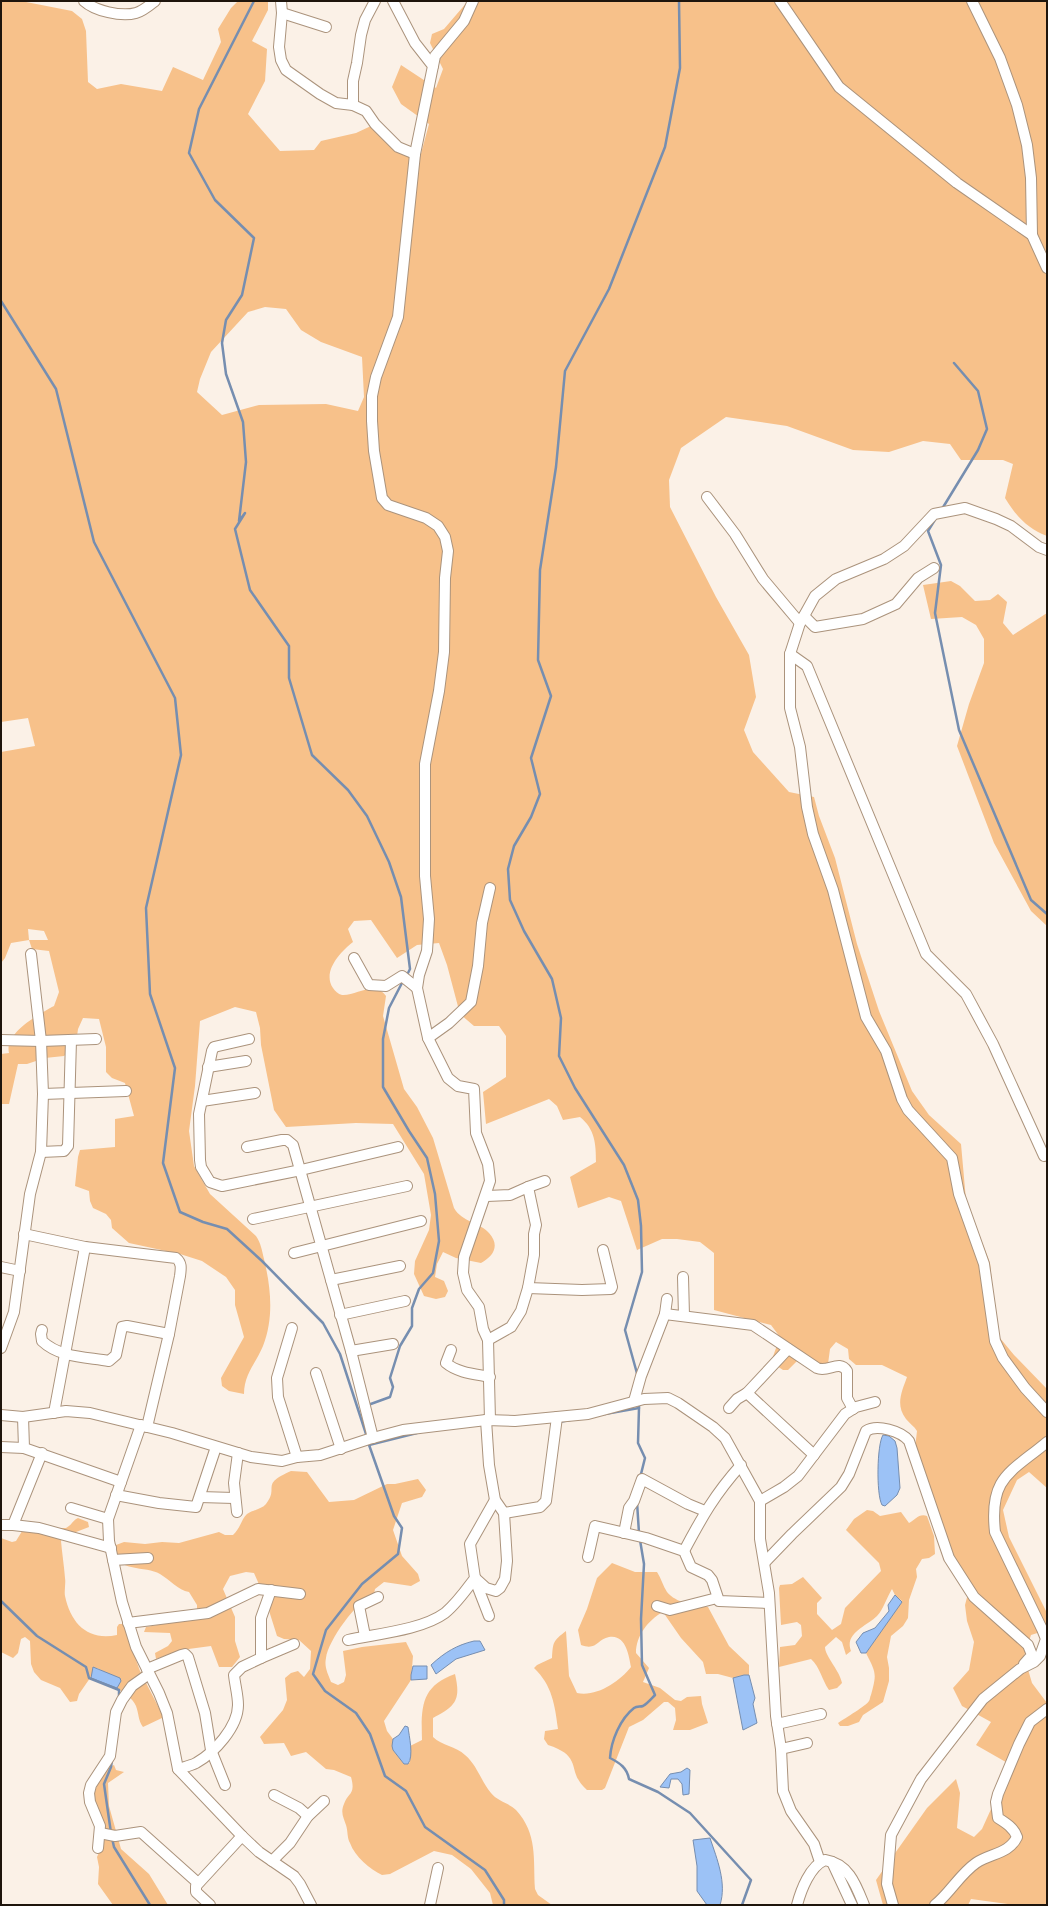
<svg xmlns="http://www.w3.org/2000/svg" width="1048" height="1906" viewBox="0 0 1048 1906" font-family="Karla,sans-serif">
	<rect width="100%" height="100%" fill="#fbf1e7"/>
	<!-- green -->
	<g fill="#f7c18a" fill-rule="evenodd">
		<path d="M1,1H21L72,11L82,19L86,31L88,82L97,89L121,84L162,91L173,67L203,80L221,42L218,29L231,8L238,1H268V10L252,41L267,49L265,81L248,114L280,151L314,150L321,141L356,133L371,126C386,143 398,152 419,161L429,124L401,104L392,87L401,65L436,88L443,69L430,43L432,34L444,29L468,1H1047V536C1027,528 1016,516 1005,498L1013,464L1003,460H961L950,444L923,441L889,452L853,450L787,426L726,417L681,448L669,480L670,507L716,597L749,655L756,697L744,730L753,752L789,792L814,797L819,816L835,858L857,944L879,1011L912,1091L929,1115L961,1144L966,1200L990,1263L995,1311L1000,1338L1014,1355L1047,1389V1488L1029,1472L1017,1480L1003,1510L1009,1537L1047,1613V1630L1031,1635L1024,1656L1032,1683L1047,1703V1905H1015L971,1899L968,1905H883L876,1880L927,1808L956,1779L960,1793L957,1828L974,1837L982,1829L1011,1765L976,1745L991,1722L962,1706L953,1688L969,1670L974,1642L967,1621L965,1605L970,1586L951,1551L926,1474L915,1448L917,1431C914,1426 909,1423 906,1419C895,1405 902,1391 907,1377L882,1365H856L849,1359L848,1349L836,1342L830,1349L828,1364L822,1368L810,1370L798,1360L788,1370H783L771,1362L780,1337L771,1325L714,1310V1253L700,1242L677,1239H662L637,1250L621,1201L609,1197L578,1208L570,1177L596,1162C596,1144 595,1129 580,1117L563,1120L557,1106L549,1099L486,1124L483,1092L506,1077V1036L499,1026H474L460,1014L447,965L439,943L417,945L397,958L371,920L354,921L348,929L353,942C340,952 322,972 333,988C335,991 338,994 342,995C357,996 374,980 386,996L383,1016L404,1089L417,1107L433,1138L454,1208C462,1222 479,1222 489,1233C500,1245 494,1256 481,1263L456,1258L443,1252L437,1264L435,1277L444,1281L448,1291L445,1297L436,1299L424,1296L414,1274L415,1261L429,1230L431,1215L424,1174L393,1124L356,1123L286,1127L274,1110L261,1045L260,1028L256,1012L235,1007L200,1021L195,1086L189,1131L194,1166L210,1194L256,1236C261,1243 262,1251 264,1259C271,1288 274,1318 263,1346C256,1363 244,1374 244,1394L229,1391L222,1386L221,1378L244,1337L235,1305V1290L226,1277L202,1261L180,1254L129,1243L112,1228L111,1220L106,1214L93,1208L90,1201L89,1191L75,1186L78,1157L80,1150L115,1147V1119L134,1116L125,1083L112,1078L106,1072V1047L99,1019L83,1018L78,1029L76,1044L64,1056L45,1058L27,1064H18L9,1104H1V1054L9,1053C4,1033 39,1014 54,1006L59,992L49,951L32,949L29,940L11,943L5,958L1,963V752L35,746L28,718L1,722ZM265,307L286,309L301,330L321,342L362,357L364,397L358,411L326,404L259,405L222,415L197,392L200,379L211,352L248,312ZM28,929L44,931L48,940H29Z"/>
		<path d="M951,581L960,586L975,601L990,600L998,594L1007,602L1003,623L1013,635L1047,613V926L1031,911L994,843L957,746L969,704L984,663V639L976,625L962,617L931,619L923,585Z"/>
		<path d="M291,1471L307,1472L329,1502L354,1500L387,1484H395L418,1479L426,1490L422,1497L402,1503L393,1530L402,1556L418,1574L420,1581L411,1586L384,1582L375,1589L374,1594C357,1600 328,1641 326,1658C324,1667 328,1674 331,1682L338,1685L344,1682L346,1675L343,1651L362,1647L406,1642L413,1656L411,1680L384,1721L387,1731L393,1739V1750L404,1764H408L410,1762V1746L422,1740C421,1707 421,1686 455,1674C461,1700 456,1706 433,1718V1737C442,1746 456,1746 465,1755C477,1765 481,1781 491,1793C497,1801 509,1803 516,1810C538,1834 533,1859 535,1889L538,1895L552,1905H493L490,1893L471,1869L452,1855L434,1851L390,1874L382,1875C370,1869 355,1857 350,1843C347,1838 348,1831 346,1825C344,1818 340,1813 344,1804C348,1792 356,1795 351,1777L334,1770L326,1769L306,1752L291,1756L284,1743L264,1744L260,1737L283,1710L287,1700L285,1678L291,1673L298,1671L304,1677L310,1669L311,1651L299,1640L284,1639L277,1636L265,1598L254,1573L246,1572L230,1576L223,1589L235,1617V1641L240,1657L232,1667H219L211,1646L181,1650L156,1659L155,1653L168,1646L172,1641L170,1633L144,1632L146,1627L179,1621L197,1616V1605L189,1592C178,1590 170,1580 160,1574C145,1565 111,1574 116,1545L124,1542L145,1544L162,1542L179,1543L219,1532L225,1535H233C240,1529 242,1518 247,1514C253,1510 262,1509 266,1504C280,1487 259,1485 291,1471Z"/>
		<path d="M867,1510L873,1511L880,1516L901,1512L909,1523C915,1520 919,1513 927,1516L934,1536L935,1554L929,1558L922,1559L916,1569L917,1577L909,1600L908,1618L903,1626L891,1636L887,1657L889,1668V1681L883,1702L863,1715L859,1722L848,1726H840L838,1723C845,1718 866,1706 869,1701C870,1700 870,1696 871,1695C877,1673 876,1673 866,1653L902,1601L895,1595L892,1589C887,1597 883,1610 877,1616C867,1626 844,1633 851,1651L846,1655L842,1642L836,1637L825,1647C825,1656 840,1671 842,1683L837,1688L829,1690C822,1680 820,1667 811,1659L779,1667L780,1647L795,1645L802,1636L801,1625L797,1622L781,1625L779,1588L780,1585L792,1584L803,1577L822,1598L817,1603V1614L832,1630L841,1624L845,1608L881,1571L879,1563L846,1530L854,1519Z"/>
		<path d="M78,1518L88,1522L89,1527L63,1537L61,1541C62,1553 64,1565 65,1578C66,1584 64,1590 65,1596C71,1624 88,1641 117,1635V1627L119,1624H123L140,1671L162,1714V1718L143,1727C138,1720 139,1714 136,1706C133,1698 123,1693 117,1688L121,1681L97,1668L79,1694L77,1701L70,1702L60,1688L41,1680L34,1672L31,1664L30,1641L25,1637L21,1639L18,1653L13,1658L1,1652V1538L12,1542L16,1541L24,1528H66C72,1525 73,1520 78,1518Z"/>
		<path d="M612,1563L635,1572H657C661,1578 663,1586 667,1592C676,1603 695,1606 708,1607L729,1646L749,1665V1675H744L733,1678L718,1674H706L703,1662L681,1638L663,1612C648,1620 636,1636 636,1653L649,1668L643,1682L660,1688L675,1700L681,1701L687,1697L701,1696L702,1704L708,1723L690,1730H673L676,1720L675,1708L668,1702H664L643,1720L629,1727L605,1788L602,1790H587C565,1771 585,1757 548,1745L544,1739L545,1731L558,1729C555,1705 552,1685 534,1668L537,1665L552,1658C553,1642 553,1641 566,1631L569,1676L577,1693C597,1697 619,1682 631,1667C629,1656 626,1634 609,1637C597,1639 597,1651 581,1645L578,1630L587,1609L597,1578Z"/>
		<path d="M114,1765L116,1770L124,1772L108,1783L109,1806L121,1849L149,1874L168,1905H113L98,1884L99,1867L97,1857L101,1848L102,1819L93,1798L102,1770Z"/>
	</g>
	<!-- water -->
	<g fill="#9cc2f6" stroke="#768eb0">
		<path d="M883,1435L889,1436L895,1441L897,1448L900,1488L897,1495L885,1506L882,1505C876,1494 877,1444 883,1435Z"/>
		<path d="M895,1595L902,1602L866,1653H861L856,1642L863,1633L875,1628L889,1611L888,1605Z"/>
		<path d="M474,1641H480L485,1650L456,1659L436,1674L431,1665C445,1652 457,1645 474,1641Z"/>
		<path d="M413,1666H427V1679L411,1680V1675Z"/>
		<path d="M93,1667L120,1678L121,1681L117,1688L91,1678Z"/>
		<path d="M744,1675H749L755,1698L753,1704L757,1723L743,1730L733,1678Z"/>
		<path d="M405,1726L408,1727C409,1736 414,1756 408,1764H404L393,1750L392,1746L393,1739L399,1735Z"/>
		<path d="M687,1768L690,1770L689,1794L683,1795L682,1784L678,1779H671L669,1788L660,1787L670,1774L681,1772Z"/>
		<path d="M710,1838C717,1859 727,1883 720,1905H707L697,1891V1866L693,1840Z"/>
	</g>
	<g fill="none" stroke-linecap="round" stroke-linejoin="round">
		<!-- stream -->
		<g stroke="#768eb0" stroke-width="2.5">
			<path d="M254,1L199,109L189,153L215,200L254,238L242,295L226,320L222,343L226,374L243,422L246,462L239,521L245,513L235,529L250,590L289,646V678L312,755L348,790L367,816L389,862L401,897L410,969L406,977"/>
			<path d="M1,301L56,389L94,542L175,698L181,755L146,908L150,994L175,1068L163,1163L180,1212L203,1222L227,1229L262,1261L323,1323L340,1354L367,1437"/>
			<path d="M942,509L978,450L987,429L978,391L954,363"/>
			<path d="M936,518L928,531L941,565L935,613L959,730L1031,900L1047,914"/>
			<path d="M638,1377L625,1330L642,1272L641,1226L638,1200L624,1165L575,1088L559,1056L561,1018L552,979L524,931L510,900L508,869L514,846L531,817L540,794L531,758L551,696L538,660L540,570L556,467L565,371L609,289L665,147L680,68L679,1"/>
			<path d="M368,1405L390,1397L393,1387L390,1378L400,1346L412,1326V1308L419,1289L433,1273L439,1241L435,1194L427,1158L409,1131L383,1087V1039L389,1008L403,981"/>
			<path d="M639,1408L638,1443L645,1458L641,1474L643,1477"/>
			<path d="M605,1414L639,1408V1404"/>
			<path d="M559,1422L570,1420"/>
			<path d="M368,1442L394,1516L402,1528L398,1554L362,1584L326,1630L313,1674L325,1691L356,1713L370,1734L385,1776L406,1791L425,1827L485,1870L504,1900V1905"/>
			<path d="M369,1445L417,1433"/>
			<path d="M637,1502L639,1533"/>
			<path d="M640,1540L644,1564L641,1619L642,1665L655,1695C652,1698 648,1703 643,1706C640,1707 637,1706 634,1708C620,1719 611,1741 610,1758C620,1763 627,1768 629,1779L658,1792L690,1813L751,1880L742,1905"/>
			<path d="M1,1601L37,1636L86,1667L89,1678L119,1690V1698"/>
			<path d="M111,1833L104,1784L111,1767L112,1760"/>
			<path d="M112,1838L114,1847L150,1905"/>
		</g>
		<defs>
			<g id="minor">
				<path d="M84,1C95,11 121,17 136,13C143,11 150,5 155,1"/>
				<path d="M281,1L282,13L279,47L281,60L286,70L320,94L336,103L353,105L366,111L375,124L398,147L415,154"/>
				<path d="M393,1L415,43L433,66L415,154L398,317L376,377L372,396V421L374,451L382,498L388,505L426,518L438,526L445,537L448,551L445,578L444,652L439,691L425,764V876L429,919L427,951L419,975L417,988L428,1038L448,1078L458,1086L474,1089L476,1133L488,1164L490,1181L464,1257L463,1273L467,1290L479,1307L483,1329L488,1340L490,1420"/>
				<path d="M780,1L839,87L957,183L1032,235L1047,268"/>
				<path d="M972,1L1000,58L1017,105L1027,145L1031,178L1032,235"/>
				<path d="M282,13L326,27"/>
				<path d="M433,66L435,56L464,21L473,1"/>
				<path d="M353,105V81L357,63L361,35L365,20L375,1"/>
				<path d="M707,497L735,534L763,579L800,623"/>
				<path d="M1047,550L1039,547L1011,526L996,519L965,508L934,514L904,546L884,559L836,579L815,596L800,623L790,654V708L800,747L807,807L813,834L833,890L866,1017L886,1051L902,1099L908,1110L952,1158L959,1194L984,1264L995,1341L1003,1358L1025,1388L1047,1412"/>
				<path d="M804,616L815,627L863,619L896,604L918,578L934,568"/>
				<path d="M790,654L807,666L926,954L966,994L993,1044L1044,1156"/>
				<path d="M354,958L369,985L386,986L402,976L417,988"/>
				<path d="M428,1038L449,1023L471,1002L478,966L482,923L490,888"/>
				<path d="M249,1039L214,1047L212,1051L199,1114L200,1160L201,1167L210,1182L222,1186L301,1170L398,1147"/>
				<path d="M1,1040L41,1041L96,1039"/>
				<path d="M208,1067L246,1061"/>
				<path d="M43,1094L126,1091"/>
				<path d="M202,1101L255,1093"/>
				<path d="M247,1147L282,1140H287L293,1145L351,1351L373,1438"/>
				<path d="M41,1152L64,1151L68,1146L71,1040"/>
				<path d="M528,1187L545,1181"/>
				<path d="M487,1196L510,1195L528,1187L536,1225L534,1234V1255L528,1288L521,1311L511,1327L488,1340"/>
				<path d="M253,1219L407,1186"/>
				<path d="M24,1234L85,1247L176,1258C182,1263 181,1268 180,1276L169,1334L147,1427"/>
				<path d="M294,1253L421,1221"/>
				<path d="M1,1267L20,1271"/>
				<path d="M683,1277L684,1316"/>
				<path d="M331,1280L400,1266"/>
				<path d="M528,1288L582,1290L611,1289L612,1287L603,1250"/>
				<path d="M665,1314L667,1299"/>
				<path d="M340,1315L405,1301"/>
				<path d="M292,1328L277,1378L278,1397L297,1457"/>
				<path d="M42,1330L41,1334L42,1341C60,1358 87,1357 109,1361L116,1355L122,1327L127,1326L169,1334"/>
				<path d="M1,1348L14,1312L30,1194L41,1152L43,1094L41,1041L31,954"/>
				<path d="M788,1349L747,1393L814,1455"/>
				<path d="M451,1350L446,1363C458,1373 475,1374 490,1377"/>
				<path d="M351,1351L393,1344"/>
				<path d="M316,1373L341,1449"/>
				<path d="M634,1401L641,1376L665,1314L753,1325L817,1368C828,1373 839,1359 847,1371V1398L853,1409"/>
				<path d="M729,1408L737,1399L747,1393"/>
				<path d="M54,1413L85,1247"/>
				<path d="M1,1415L23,1417L66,1411L90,1413L172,1433L251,1457L282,1461L297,1457L320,1455L369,1439L403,1430L486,1420L515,1421L588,1414L644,1399L668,1398L678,1403L713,1427L725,1438L760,1501V1539L769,1593L776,1716L781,1749L783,1791L791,1811L814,1844L820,1862"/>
				<path d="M23,1417L24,1448L121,1482"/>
				<path d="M141,1425L108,1519L109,1541L122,1602L136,1647L159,1693L167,1713L178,1769L242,1836L259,1852L294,1876L300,1884L311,1905"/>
				<path d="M1,1447L24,1448"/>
				<path d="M116,1495L159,1503L196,1507L216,1447"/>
				<path d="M200,1497L234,1498"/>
				<path d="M760,1501L784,1487L798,1476L845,1414L856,1407L875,1402"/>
				<path d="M71,1508L108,1519"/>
				<path d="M237,1512L234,1483L238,1453"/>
				<path d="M504,1513L540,1507L546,1501L557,1417"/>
				<path d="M1,1525H13L42,1453"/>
				<path d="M13,1525L39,1528L111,1548"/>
				<path d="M624,1533L629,1508L634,1501L642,1479L688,1504L705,1511"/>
				<path d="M684,1551C702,1517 715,1494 741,1465"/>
				<path d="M588,1557L595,1526L646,1538L684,1551L691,1567L708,1575L712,1580L719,1601L769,1603"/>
				<path d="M113,1560L148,1558"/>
				<path d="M765,1562L792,1534L841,1487L849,1474L866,1431C877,1424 901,1431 909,1441L949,1558L974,1597L1028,1645L1032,1655L1024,1664"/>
				<path d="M475,1578L486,1588L496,1591L500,1588L505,1579L507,1561L504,1513L495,1500L489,1465L486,1420"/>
				<path d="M475,1580L489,1616"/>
				<path d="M657,1606L670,1610L717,1598"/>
				<path d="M128,1623L208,1613L258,1589L300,1594"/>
				<path d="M365,1636L359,1606L378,1597"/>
				<path d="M348,1640C376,1634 422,1630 445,1613C457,1603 466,1590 475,1578L470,1544L495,1500"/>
				<path d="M261,1658L294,1644"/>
				<path d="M147,1669L181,1655L185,1654L188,1657L205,1713L211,1750L225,1785"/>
				<path d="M777,1724L821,1714"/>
				<path d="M781,1749L807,1743"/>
				<path d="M178,1769C184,1767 190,1766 196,1763C214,1753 238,1727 238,1705C238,1695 235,1685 234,1675L242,1667L261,1658V1618L271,1590"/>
				<path d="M274,1795L299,1808L308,1816"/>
				<path d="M100,1833L115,1836L141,1832L198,1883"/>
				<path d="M98,1848L100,1826L90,1802L89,1793L91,1785L110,1756L116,1712L122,1700L132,1686L149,1674"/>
				<path d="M272,1861L290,1843L308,1816L324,1801"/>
				<path d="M832,1862L852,1905"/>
				<path d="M210,1905L196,1892V1886L242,1836"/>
				<path d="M430,1905L438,1868"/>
				<path d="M797,1905C801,1890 810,1866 825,1860C849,1864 856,1885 864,1905"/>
				<path d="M893,1905L887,1884L891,1835L921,1779L983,1699L1020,1669L1034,1662L1040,1656L1046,1639L1042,1629L995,1532C989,1477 1010,1473 1047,1442"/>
				<path d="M935,1905C950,1893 960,1874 976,1863C991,1853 1009,1854 1017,1837C1014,1828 1006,1823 998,1818L996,1802L998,1794L1019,1744L1030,1722L1047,1709"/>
			</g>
		</defs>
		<!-- minor casing -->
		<use href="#minor" stroke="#ab937c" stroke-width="12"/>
		<!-- minor -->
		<use href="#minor" stroke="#fff" stroke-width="10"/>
	</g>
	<!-- border -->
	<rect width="1048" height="1906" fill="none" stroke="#1e150c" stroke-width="4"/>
</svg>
